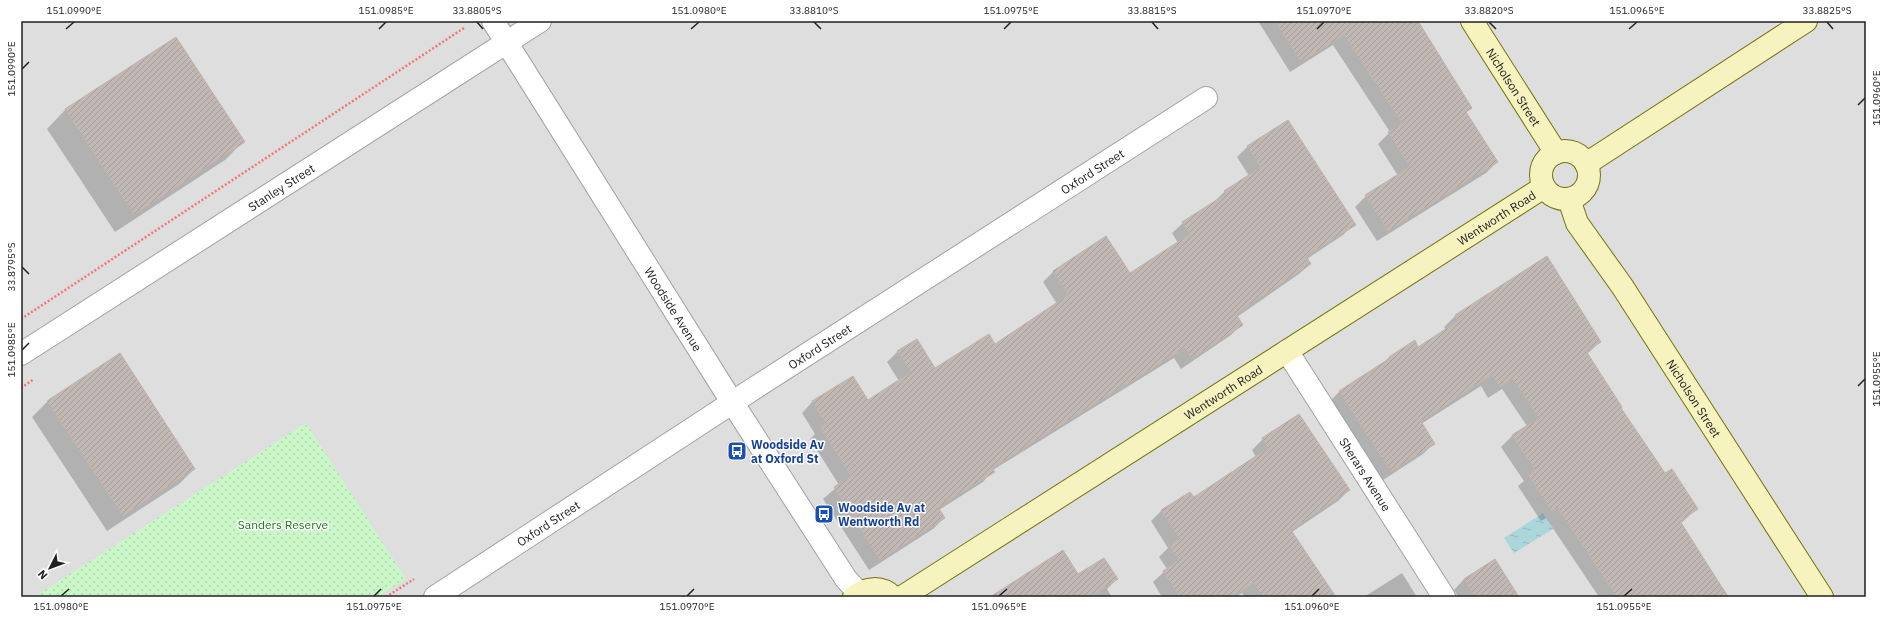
<svg xmlns="http://www.w3.org/2000/svg" width="1887" height="618" viewBox="0 0 1887 618" font-family="'IBM Plex Sans',sans-serif">
	<defs>
		<pattern id="park-dots" width="8" height="8" patternUnits="userSpaceOnUse"><rect width="8" height="8" fill="#caf7c8"/><path d="M2 2h.1M6 6h.1" fill="none" stroke="#add3ac" stroke-width="1.8" stroke-linecap="round"/></pattern>
		<pattern id="water-ripples" width="26" height="14" patternUnits="userSpaceOnUse"><rect width="26" height="14" fill="#abd6db"/><path d="M2 4q2-2 4 0t4 0M15 11q2-2 4 0t4 0" fill="none" stroke="#93b7bc"/></pattern>
		<pattern id="building-hatch" width="6" height="6" patternUnits="userSpaceOnUse"><rect width="6" height="6" fill="#c1b8b4"/><path d="M-1 1l2-2M0 6l6-6M5 7l2-2" fill="none" stroke="#a69e9a"/></pattern>
	</defs>
	<rect width="100%" height="100%" fill="#f0ece8"/>
	<!-- residential -->
	<rect fill="#dedede" x="21" y="21" width="1845" height="576"/>
	<!-- park -->
	<path fill="url(#park-dots)" d="M306,423L406,579L377,597H34Z"/>
	<!-- water -->
	<path fill="url(#water-ripples)" d="M1543,513L1553,529L1514,553L1504,538Z"/>
	<!-- shadow -->
	<g fill="#0003">
		<path d="M1258,21H1417L1471,108L1466,113L1497,162L1486,173L1377,241L1355,207L1366,196L1398,176L1378,144L1390,132L1333,45L1290,72Z"/>
		<path d="M176,38L244,141L225,160L115,232L47,129L65,110Z"/>
		<path d="M1248,146L1354,224L1343,235L1307,259L1310,264L1299,274L1237,317L1242,324L1231,335L1181,369L1174,358L993,470L983,482L939,510L944,518L933,529L869,570L823,499L839,485L810,439L815,434L802,413L812,402L853,377L868,402L899,381L887,362L898,351L935,370L994,345L1057,304L1043,282L1054,271L1129,275L1178,243L1172,233L1183,223L1213,203L1224,192L1249,176L1237,157Z"/>
		<path d="M1547,257L1600,342L1587,354L1620,408L1665,475L1697,509L1680,524L1729,597H1599L1546,518L1541,521L1518,486L1524,481L1501,447L1512,436L1527,426L1502,389L1488,398L1481,386L1421,424L1434,443L1423,454L1380,482L1329,402L1340,391L1382,364L1389,357L1418,348L1446,330L1444,327L1455,316Z"/>
		<path d="M119,355L194,469L179,484L107,531L32,417L47,402Z"/>
		<path d="M1299,415L1349,490L1338,501L1292,532L1335,597H1245L1242,593L1235,597H1162L1153,582L1167,569L1159,557L1168,548L1151,521L1162,510L1193,499L1256,457L1252,450L1263,439Z"/>
		<path d="M1402,573L1417,597H1364Z"/>
		<path d="M1078,576L1117,579L1107,589L1112,597H991Z"/>
		<path d="M1464,579L1518,597H1458L1454,590Z"/>
	</g>
	<!-- building -->
	<g fill="url(#building-hatch)" stroke="#c1b2ab">
		<path d="M1275,21H1418L1472,108L1466,112L1498,162L1388,231L1365,195L1410,167L1388,132L1402,123L1344,35L1301,62Z"/>
		<path d="M176,37L245,142L134,215L65,109Z"/>
		<path d="M1288,120L1356,225L1306,256L1311,264L1236,314L1243,325L1192,359L1185,348L992,468L995,472L938,507L945,518L880,560L834,487L851,476L820,427L826,424L812,401L853,376L868,400L911,372L897,351L917,339L935,368L989,334L995,344L1068,295L1053,271L1106,236L1130,273L1190,234L1182,222L1226,194L1224,191L1261,167L1247,146Z"/>
		<path d="M1547,256L1601,342L1586,351L1622,407L1621,408L1665,473L1672,469L1698,509L1680,521L1728,597H1617L1558,508L1552,511L1528,475L1535,470L1512,435L1539,418L1513,379L1500,387L1492,375L1421,421L1435,444L1391,472L1339,391L1390,358L1389,357L1415,340L1418,347L1458,321L1455,315Z"/>
		<path d="M120,353L195,469L123,516L47,401Z"/>
		<path d="M1299,414L1350,490L1291,530L1336,597H1263L1254,583L1231,597H1180L1163,571L1179,560L1169,545L1180,539L1161,510L1190,492L1194,497L1268,448L1262,438Z"/>
		<path d="M1063,550L1078,574L1104,558L1118,579L1092,596L1093,597H990Z"/>
		<path d="M1495,559L1519,597H1475L1464,579Z"/>
	</g>
	<g fill="none" stroke-linecap="round" stroke-linejoin="round">
		<defs>
			<g id="street">
				<path id="s1" d="M493,21L732,402L846,579L859,593"/>
				<path id="s2" d="M1287,351L1444,597"/>
				<path id="s3" d="M21,354L540,21"/>
				<path id="s4" d="M435,597L750,391L1206,98"/>
			</g>
			<g id="secondary">
				<path id="s5" d="M1472,21L1556,153"/>
				<circle cx="1565" cy="175" r="24"/>
				<path d="M1586,164L1806,21"/>
				<path id="s6" d="M1569,199L1577,223L1622,286L1822,597"/>
				<path d="M854,597C866,587 882,586 893,597"/>
				<path id="s7" d="M902,597L1544,187"/>
			</g>
		</defs>
		<!-- street casing -->
		<use href="#street" stroke="#a2a2a2" stroke-width="24"/>
		<!-- secondary casing -->
		<use href="#secondary" stroke="#74730b" stroke-width="24"/>
		<!-- path -->
		<g stroke="#f37678" stroke-width="2.5" stroke-dasharray="2 2" stroke-linecap="butt">
			<path d="M21,319L464,28"/>
			<path d="M21,388L34,379"/>
			<path d="M386,597L414,579"/>
		</g>
		<!-- street -->
		<use href="#street" stroke="#fff" stroke-width="22"/>
		<!-- secondary -->
		<use href="#secondary" stroke="#f7f3bf" stroke-width="22"/>
	</g>
	<!-- ticks -->
	<path fill="none" stroke="#212121" stroke-width="1.5" d="M477,22L483,29M814,22L821,29M1152,22L1158,29M1489,22L1496,29M1827,22L1833,29M66,29L74,22M379,29L386,22M691,29L699,22M1004,29L1011,22M1317,29L1324,22M1629,29L1637,22M22,69L29,62M1858,105L1865,98M22,267L29,274M22,350L29,343M1858,386L1865,379M61,596L69,589M374,596L381,589M687,596L694,589M999,596L1007,589M1312,596L1319,589M1624,596L1632,589"/>
	<!-- icons -->
	<defs>
		<symbol id="bus-square" viewBox="-11 -11 22 22"><rect x="-9" y="-9" width="18" height="18" rx="4" fill="#1a4fb4" stroke="#fff"/><path d="M-5-6H5V4H4V6H2V4H-2V6H-4V4H-5ZM-3.5-4V0h7V-4ZM-3.5 1.2v1.5H-2V1.2ZM2 1.2v1.5H3.5V1.2Z" fill="#fff"/></symbol>
	</defs>
	<g fill-rule="evenodd">
		<use href="#bus-square" x="726" y="440" width="22" height="22"/>
		<use href="#bus-square" x="813" y="503" width="22" height="22"/>
	</g>
	<g text-anchor="middle" dominant-baseline="central" stroke-width="3" stroke-linejoin="round" paint-order="stroke">
		<!-- street labels -->
		<g font-size="12" fill="#212121" stroke="#fff">
			<text stroke="none"><textPath href="#s5" startOffset="78">Nicholson Street</textPath></text>
			<text stroke="none"><textPath href="#s4" startOffset="783">Oxford Street</textPath></text>
			<text stroke="none"><textPath href="#s3" startOffset="309">Stanley Street</textPath></text>
			<text stroke="none"><textPath href="#s7" startOffset="705">Wentworth Road</textPath></text>
			<text stroke="none"><textPath href="#s1" startOffset="340">Woodside Avenue</textPath></text>
			<text stroke="none"><textPath href="#s4" startOffset="459">Oxford Street</textPath></text>
			<text stroke="none"><textPath href="#s7" startOffset="381">Wentworth Road</textPath></text>
			<text stroke="none"><textPath href="#s6" startOffset="236">Nicholson Street</textPath></text>
			<text stroke="none"><textPath href="#s2" startOffset="146">Sherars Avenue</textPath></text>
			<text stroke="none"><textPath href="#s4" startOffset="135">Oxford Street</textPath></text>
		</g>
		<!-- transit labels -->
		<g font-size="12" font-weight="bold" fill="#164399" stroke="#fff" text-anchor="start">
			<text x="751" y="444">Woodside Av<tspan x="751" dy="14">at Oxford St</tspan></text>
			<text x="838" y="507">Woodside Av at<tspan x="838" dy="14">Wentworth Rd</tspan></text>
		</g>
		<!-- park labels -->
		<g font-size="12" fill="#157b12" stroke="#fff">
			<text x="283" y="524">Sanders Reserve</text>
		</g>
	</g>
	<!-- border -->
	<rect width="1887" height="618" fill="none" stroke="#ffffff" stroke-width="44"/>
	<!-- north arrow -->
	<g transform="translate(50 568) rotate(228)" stroke="#ffffff" stroke-width="3" paint-order="stroke">
	<path d="M0-3L7 15L0 10L-7 15Z" fill="#212121"/>
	<text y="-6" font-size="11" font-weight="bold" text-anchor="middle" fill="#212121">N</text>
	</g>
	<rect x="22" y="22" width="1843" height="574" fill="none" stroke="#212121" stroke-width="1.5"/>
	<g font-size="10" text-anchor="middle" fill="#212121">
		<text x="74" y="14">151.0990°E</text>
		<text x="386" y="14">151.0985°E</text>
		<text x="477" y="14">33.8805°S</text>
		<text x="699" y="14">151.0980°E</text>
		<text x="814" y="14">33.8810°S</text>
		<text x="1011" y="14">151.0975°E</text>
		<text x="1152" y="14">33.8815°S</text>
		<text x="1324" y="14">151.0970°E</text>
		<text x="1489" y="14">33.8820°S</text>
		<text x="1637" y="14">151.0965°E</text>
		<text x="1827" y="14">33.8825°S</text>
		<text transform="translate(11 69) rotate(-90)" y="4">151.0990°E</text>
		<text transform="translate(1876 98) rotate(-90)" y="4">151.0960°E</text>
		<text transform="translate(11 267) rotate(-90)" y="4">33.8795°S</text>
		<text transform="translate(11 350) rotate(-90)" y="4">151.0985°E</text>
		<text transform="translate(1876 379) rotate(-90)" y="4">151.0955°E</text>
		<text x="61" y="610">151.0980°E</text>
		<text x="374" y="610">151.0975°E</text>
		<text x="687" y="610">151.0970°E</text>
		<text x="999" y="610">151.0965°E</text>
		<text x="1312" y="610">151.0960°E</text>
		<text x="1624" y="610">151.0955°E</text>
	</g>
</svg>
